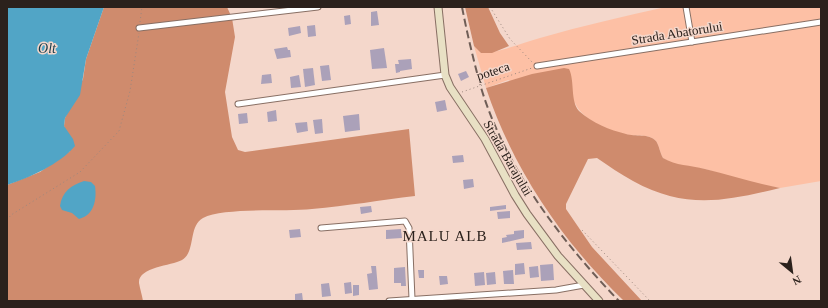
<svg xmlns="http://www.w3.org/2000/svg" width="828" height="308" viewBox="0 0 828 308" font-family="'Times New Roman',serif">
	<rect width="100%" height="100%" fill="#f4d7cb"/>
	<!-- green -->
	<path fill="#fdc0a5" d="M666,7H821V181L780,188L751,183L705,169L674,165L663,158C660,153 659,145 656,141C650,134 638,136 629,135C612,133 582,120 575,103L508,80L486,88L474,46L481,53C498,53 522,43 540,38C582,26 624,16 666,7Z"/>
	<!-- forest -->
	<g fill="#cf8b6d">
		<path d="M104,7H227L232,18L235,37L225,92L232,137L238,150L245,152L409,129L415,196C381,200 347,206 312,209C286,212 224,207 203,218C188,226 196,252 182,260C171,266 138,267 139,283C140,289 142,295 143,301H7V185L40,172L70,151L64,126L65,118L83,79L86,59Z"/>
		<path d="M465,7H488L500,33L509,46L492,53H481L474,46Z"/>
		<path d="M564,68L569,69C575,81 570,101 579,111C592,123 610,130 626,134C635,137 649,133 656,141C659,145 660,153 663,158C676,166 690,165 705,169C730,175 754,183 780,188C725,201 686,210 633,181C620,174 609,166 597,158L588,159L566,204V209L592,247L642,301H624C562,241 513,169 486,88L532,74Z"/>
	</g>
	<!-- water -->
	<g fill="#51a5c6">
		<path d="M7,7H104L86,59L80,95L65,118L64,126L73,139L75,146C60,164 29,178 7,185Z"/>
		<path d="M84,181L91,182L95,186C97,200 94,215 79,219L72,213L62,210L60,206C62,192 71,185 84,181Z"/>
	</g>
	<!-- building -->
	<g fill="#aba1b9">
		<path d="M377,11L379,25L371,26V12Z"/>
		<path d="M350,15L351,24L345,25L344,16Z"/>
		<path d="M315,25L316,36L308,37L307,26Z"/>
		<path d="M300,26L301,33L289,36L288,28Z"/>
		<path d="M287,47L288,50H290L291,57L277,59L274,49Z"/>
		<path d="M384,48L387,68L372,69L370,50Z"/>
		<path d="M411,59L412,69L400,71V72L396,73L395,64H399L398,60Z"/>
		<path d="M329,65L331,80L322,81L320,66Z"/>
		<path d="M313,68L315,85L305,87L303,69Z"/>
		<path d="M466,71L469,77L461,81L458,74Z"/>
		<path d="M271,74L272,83L261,84L262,75Z"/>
		<path d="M299,75L301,87L291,88L290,77Z"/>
		<path d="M445,100L447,110L437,112L435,102Z"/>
		<path d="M276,110L277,121L268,122L267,112Z"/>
		<path d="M247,113L248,123L239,124L238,114Z"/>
		<path d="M359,114L360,130L345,132L343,116Z"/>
		<path d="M322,119L323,133L315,134L313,120Z"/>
		<path d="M307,122L308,131L297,133L295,123Z"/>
		<path d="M463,155L464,162L453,163L452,156Z"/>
		<path d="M473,179L474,187L464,189L463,180Z"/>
		<path d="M506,205V209L490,211V207Z"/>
		<path d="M371,206L372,212L361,214L360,207Z"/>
		<path d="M510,211V218L498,219L497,212Z"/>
		<path d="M300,229L301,237L290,238L289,230Z"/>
		<path d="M401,229L402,238L386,239V230Z"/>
		<path d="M524,230V238L502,243V238L507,237L506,235L514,234V231Z"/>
		<path d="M531,242L532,249L517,250L516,243Z"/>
		<path d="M524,263L525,274L515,275V264Z"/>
		<path d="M553,264L554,280L541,281L540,265Z"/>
		<path d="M371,266H376L378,289L369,290L367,274L372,273Z"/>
		<path d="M538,266L539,277L530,278L529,267Z"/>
		<path d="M405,267L406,286H401V283H394V268Z"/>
		<path d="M418,270H424V278H419Z"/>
		<path d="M513,270L514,284H504L503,271Z"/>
		<path d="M484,272L485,285L475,286L474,273Z"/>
		<path d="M495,272L496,284L487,285L486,273Z"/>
		<path d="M439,276H447L448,284L440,285Z"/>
		<path d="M351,282L352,293L345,294L344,283Z"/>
		<path d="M329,283L331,296L322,297L321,284Z"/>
		<path d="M353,285H359V295L353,296Z"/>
		<path d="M302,293L303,301H295V294Z"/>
	</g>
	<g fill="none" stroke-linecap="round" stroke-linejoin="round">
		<defs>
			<g id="street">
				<path d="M686,7L692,42"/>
				<path d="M139,28L318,7"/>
				<path d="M537,66L821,22"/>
				<path d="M238,104L445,75"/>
				<path d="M321,228L405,221L409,228L412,299"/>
				<path d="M389,301L556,290L584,285"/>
			</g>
			<path id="secondary" d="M438,7L445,75L450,87L485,139L515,195L527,214L558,256L599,301"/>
		</defs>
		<!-- street casing -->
		<use href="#street" stroke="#886f64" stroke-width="7"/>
		<!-- secondary casing -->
		<use href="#secondary" stroke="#886f64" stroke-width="9"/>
		<!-- path -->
		<g stroke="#9c887f" stroke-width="1" stroke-dasharray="1 3" stroke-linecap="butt">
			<path d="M490,7L510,39L532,62"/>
			<path d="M140,22L142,7"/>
			<path d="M462,92L532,68"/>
			<path d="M7,220L11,215L80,172L119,131L130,91L139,33"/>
			<path d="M582,230L650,301"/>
		</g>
		<!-- street -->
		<use href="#street" stroke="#fff" stroke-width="5"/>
		<!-- secondary -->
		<use href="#secondary" stroke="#e8e0c4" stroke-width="7"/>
		<!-- rail -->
		<path stroke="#6f5e57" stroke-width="2" stroke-dasharray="8 4" stroke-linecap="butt" d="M462,7C467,33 473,58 480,84C503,165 561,241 619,301"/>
	</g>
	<g text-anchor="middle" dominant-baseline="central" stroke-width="3" stroke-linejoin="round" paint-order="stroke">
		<!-- street labels -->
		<g font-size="13" fill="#2b211c" stroke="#f4d7cb">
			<text transform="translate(677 33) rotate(-9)">Strada Abatorului</text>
			<text transform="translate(493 71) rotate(-18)">poteca</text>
			<text transform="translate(508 158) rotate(60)">Strada Barajului</text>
		</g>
		<!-- water labels -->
		<g font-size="14" font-style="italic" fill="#153b4a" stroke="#f4d7cb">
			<text x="47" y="48">Olt</text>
		</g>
		<!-- quarter labels -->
		<g font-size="15" letter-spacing="1" fill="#2b211c" stroke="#f4d7cb">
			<text x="445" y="236">MALU ALB</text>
		</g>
	</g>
	<!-- border -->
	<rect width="828" height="308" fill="none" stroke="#2b211c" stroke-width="16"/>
	<!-- north arrow -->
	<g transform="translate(792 272) rotate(151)" stroke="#f4d7cb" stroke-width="3" paint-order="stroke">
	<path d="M0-3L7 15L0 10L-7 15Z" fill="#2b211c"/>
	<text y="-6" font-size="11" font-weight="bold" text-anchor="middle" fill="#2b211c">N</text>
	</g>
</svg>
